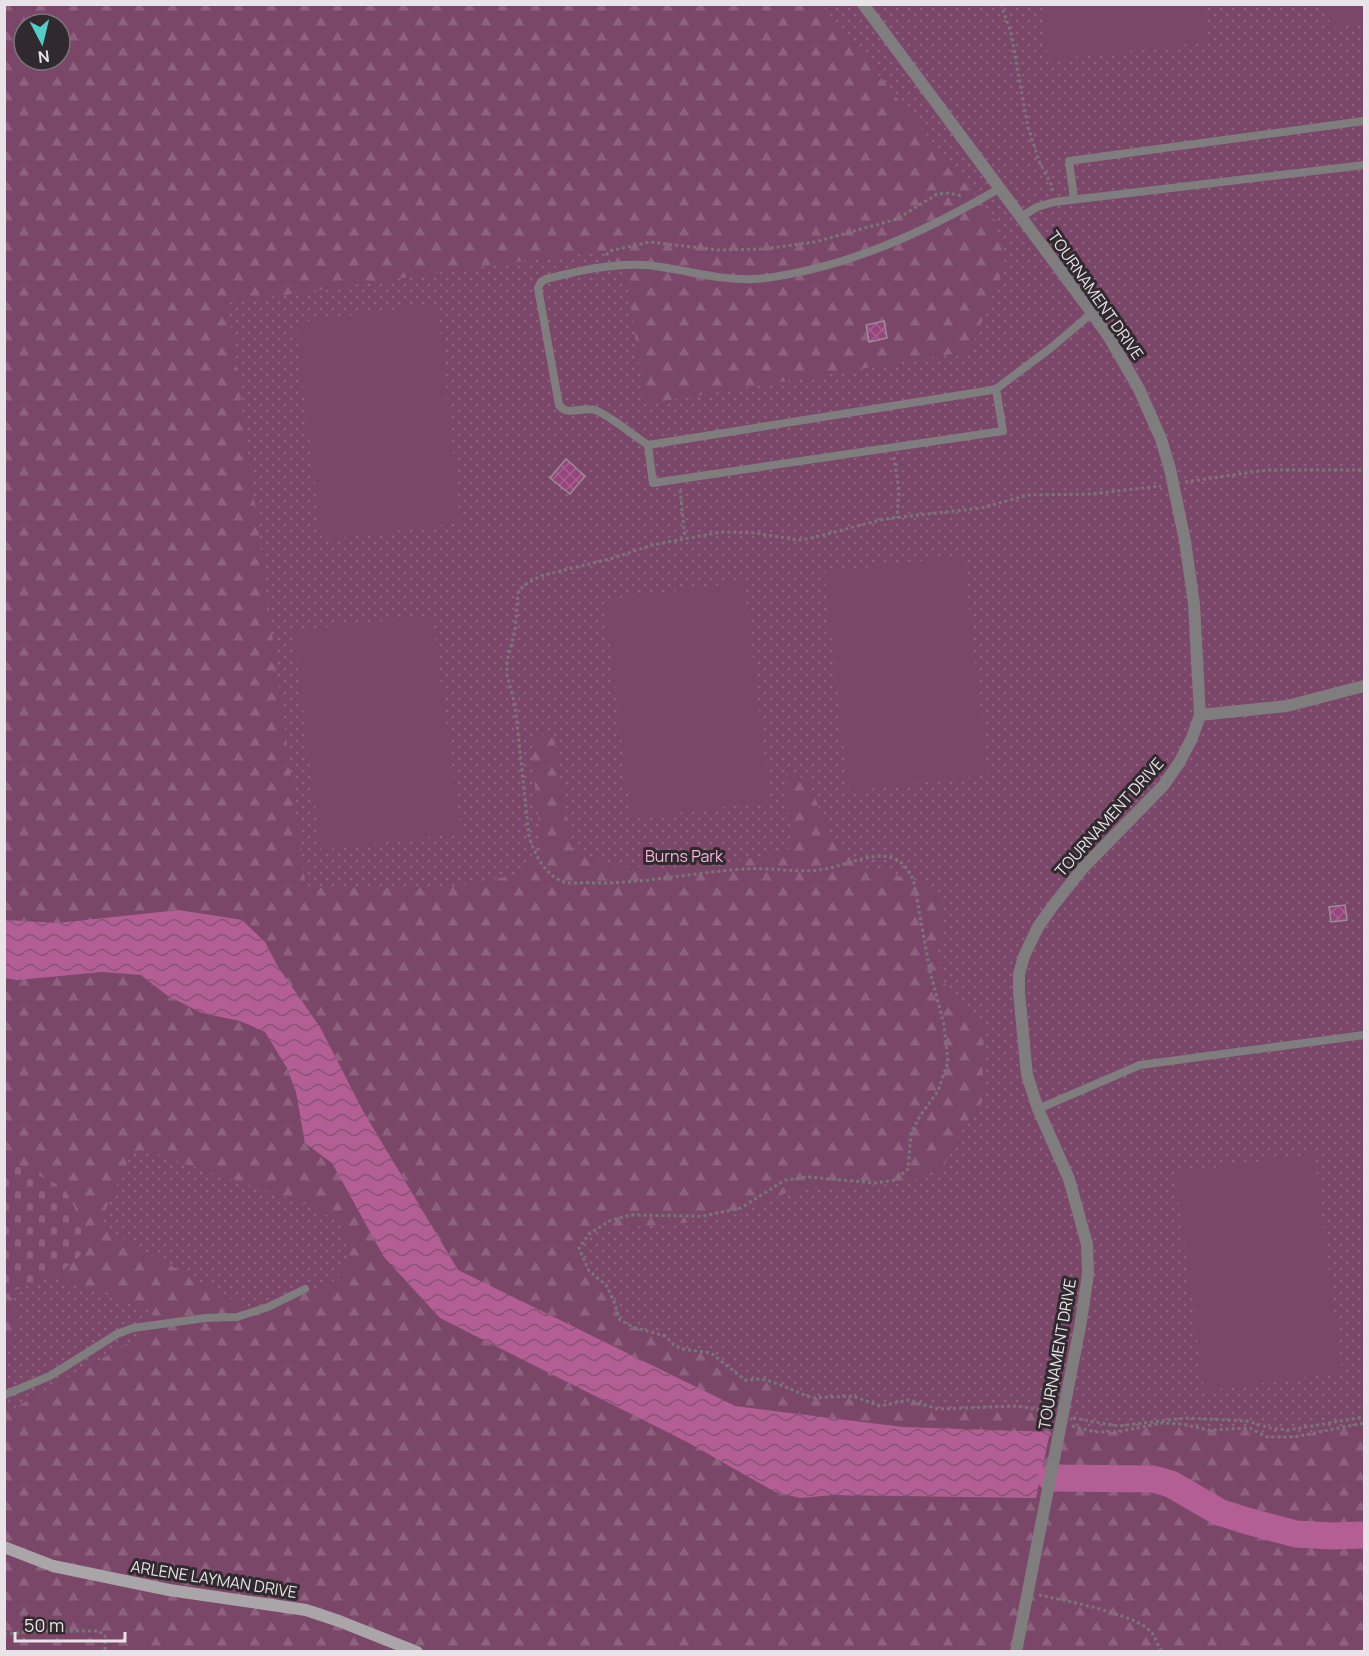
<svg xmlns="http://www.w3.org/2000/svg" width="1369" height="1656" viewBox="0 0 1369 1656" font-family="Manrope,sans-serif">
	<defs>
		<pattern id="grass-dots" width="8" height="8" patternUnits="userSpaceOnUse" patternTransform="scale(1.5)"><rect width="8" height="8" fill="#7b4769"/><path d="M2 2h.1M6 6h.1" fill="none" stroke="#8e617e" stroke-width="1.8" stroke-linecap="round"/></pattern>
		<pattern id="forest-firs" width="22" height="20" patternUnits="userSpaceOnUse" patternTransform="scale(1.5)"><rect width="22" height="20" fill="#7b4769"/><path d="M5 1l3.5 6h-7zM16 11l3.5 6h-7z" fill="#8e617e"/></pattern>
		<pattern id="cemetery-stones" width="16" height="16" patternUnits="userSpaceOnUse" patternTransform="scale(1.5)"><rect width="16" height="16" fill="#7b4769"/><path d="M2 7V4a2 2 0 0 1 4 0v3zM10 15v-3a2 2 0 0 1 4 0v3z" fill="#8e617e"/></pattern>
		<pattern id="water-waves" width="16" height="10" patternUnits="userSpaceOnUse" patternTransform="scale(1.5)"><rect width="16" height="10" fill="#b35f96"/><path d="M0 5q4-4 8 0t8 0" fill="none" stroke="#875476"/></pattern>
		<pattern id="building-cross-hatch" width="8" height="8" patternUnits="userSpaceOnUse" patternTransform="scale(1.5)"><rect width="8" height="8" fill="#96457c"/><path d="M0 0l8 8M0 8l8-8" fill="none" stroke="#a5608f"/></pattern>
	</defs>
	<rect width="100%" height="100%" fill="#3b3438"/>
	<!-- grass -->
	<path fill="url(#grass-dots)" fill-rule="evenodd" d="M5,5H1364V1651H5ZM24,24H60V60H24Z"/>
	<!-- forest -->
	<path fill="url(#forest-firs)" fill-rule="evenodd" d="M5,5H822L996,221L1005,264L970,351L645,404L627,282L610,251L506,263L228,303L306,888L454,887L515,875L541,844L532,758L533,731L554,739L572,849L610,866L670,868L732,863L792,848L786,782L787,769L809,782L821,813L832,836L865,870L883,871L928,885L939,897L944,919L937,953L944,983L984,1027L982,1103L962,1127L941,1172L898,1184L830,1186L786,1193L744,1212L677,1224L604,1229L589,1234L579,1248L589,1271L606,1285L613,1299L620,1320L633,1327L665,1336L674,1345L682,1349L711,1353L745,1380L761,1379L773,1382L812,1398L852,1396L880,1406L909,1400L938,1409L1018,1406L1040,1410L1062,1423L1095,1432H1117L1162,1423L1182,1424L1208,1430L1250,1428L1267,1437H1294L1364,1423V1651H5V1406L9,1411L147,1333L153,1310L25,1267H7L19,1328L5,1348ZM24,24H60V60H24ZM147,1151L308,1205L342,1223L349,1263L334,1281L258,1314L98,1225L132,1153Z"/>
	<!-- cemetery -->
	<path fill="url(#cemetery-stones)" d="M12,1162L64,1188L86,1228L83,1253L61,1272L5,1294V1164Z"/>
	<!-- pitch -->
	<g fill="#7b4769">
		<path d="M1042,5H1203L1207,42L1048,60Z"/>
		<path d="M1327,5H1364V24L1330,28Z"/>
		<path d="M438,304L460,523L322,540L295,323Z"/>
		<path d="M963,556L988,775L849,791L824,573Z"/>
		<path d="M744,582L770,801L631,819L604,600Z"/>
		<path d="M432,616L461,833L321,850L293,631Z"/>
		<path d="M1314,1154L1342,1372L1204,1391L1175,1173Z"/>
	</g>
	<!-- water -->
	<path fill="url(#water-waves)" d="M179,910L242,920L265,942L278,967L320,1027L363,1111L458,1270L735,1406L903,1427L1050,1432L1036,1498L833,1495L801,1498L775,1492L689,1443L440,1318L384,1257L332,1163L305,1143L296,1092L287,1068L265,1032L240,1021L202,1013L168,996L141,975L102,972L17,980L5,978V920L58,923Z"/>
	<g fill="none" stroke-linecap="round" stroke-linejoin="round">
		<!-- river -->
		<path stroke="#b35f96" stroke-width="27" d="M1051,1478L1153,1479L1171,1484L1219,1512L1247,1521L1296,1534L1331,1536L1364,1535"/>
	</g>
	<!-- building -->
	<g fill="url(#building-cross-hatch)" stroke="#968e93" stroke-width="1.5">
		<path d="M884,321L887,338L869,342L866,325Z"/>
		<path d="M566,459L585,476L570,494L550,478Z"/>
		<path d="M1345,905L1347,920L1331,922L1329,907Z"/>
	</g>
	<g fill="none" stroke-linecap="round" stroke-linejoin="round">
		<!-- path -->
		<g stroke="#7b7579" stroke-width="3" stroke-dasharray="3 3" stroke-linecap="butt">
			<path d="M1001,4L1011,33L1028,127L1039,161L1051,184L1052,191"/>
			<path d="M606,255L610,251L649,242L718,250L763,249L815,242L897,219L937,194L949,193L962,196"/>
			<path d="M894,457L899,490L897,518"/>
			<path d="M1185,482L1266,470H1364"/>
			<path d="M680,490L685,538"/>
			<path d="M1050,1416L1040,1410L1018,1406L938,1409L909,1400L880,1406L852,1396L812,1398L773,1382L761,1379L745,1380L711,1353L682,1349L674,1345L665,1336L633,1327L620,1320L613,1299L606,1285L589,1271L579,1248L589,1234L611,1220L631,1215L703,1216L741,1208L785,1180L809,1177L875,1183L895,1180L908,1169L911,1133L920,1116L938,1091L948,1062L944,1025L930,971L914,883C897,834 853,866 819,870C795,873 770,867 746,869C694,872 644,884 591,883C583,882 571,884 564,882C545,876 534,853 529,836L515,705L507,675V661L515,631L518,593L524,585L541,576L613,558L652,545L721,532L756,533L798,540L808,539L884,519L981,508L1028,495L1090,494L1161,486"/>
			<path d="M1073,1418L1118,1426L1186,1418L1247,1421L1270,1428L1288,1430L1364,1417"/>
			<path d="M1072,1426L1095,1432H1117L1162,1423L1182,1424L1208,1430L1250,1428L1267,1437H1294L1364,1423"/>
			<path d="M1039,1595C1063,1600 1135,1614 1150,1631C1156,1637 1157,1645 1162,1652"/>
			<path d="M4,1634L44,1631H99L105,1636V1652"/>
		</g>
		<!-- lane -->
		<g stroke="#807d7f" stroke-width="8">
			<path d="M1000,188C935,226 865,260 790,274C778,276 766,279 754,279C717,281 681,268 645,265C611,263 578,271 546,279L541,282L538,288L559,405C567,417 582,406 595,410C609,415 634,436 648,445L986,391L996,389L1052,347L1092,313"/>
			<path d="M1074,199L1069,161L1364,121"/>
			<path d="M1021,217L1037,207L1054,202L1364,165"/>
			<path d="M648,445L653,483L1003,431L996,389"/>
			<path d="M1038,1109L1140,1065L1364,1035"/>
			<path d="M4,1395L50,1376L117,1334L133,1328L205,1318L237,1317L268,1307L305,1289"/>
		</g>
		<!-- street -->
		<g stroke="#807d7f" stroke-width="12">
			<path d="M863,4L1092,313L1109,337L1139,389L1161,439L1170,469L1185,541L1194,604L1200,715L1192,738L1179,763L1163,786L1082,869L1052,907L1038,927L1024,956L1019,974V992L1027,1075L1038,1109L1069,1179L1087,1244L1088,1274L1080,1327L1016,1652"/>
			<path d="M1200,715L1287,706L1364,686"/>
		</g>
		<!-- secondary -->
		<path stroke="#aaa5a8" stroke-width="12" d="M4,1547L53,1566L169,1590L306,1610L339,1621L417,1652"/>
	</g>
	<g text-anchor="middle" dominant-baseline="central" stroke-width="6" stroke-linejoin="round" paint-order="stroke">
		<!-- street labels -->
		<g font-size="16" fill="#e7e3e6" stroke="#302a2e">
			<text transform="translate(1096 295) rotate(55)">TOURNAMENT DRIVE</text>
			<text transform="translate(1109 817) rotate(-48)">TOURNAMENT DRIVE</text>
			<text transform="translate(1057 1354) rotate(-80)">TOURNAMENT DRIVE</text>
			<text transform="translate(214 1579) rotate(9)">ARLENE LAYMAN DRIVE</text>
		</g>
		<!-- park labels -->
		<g font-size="16" fill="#f9b5df" stroke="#302a2e">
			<text x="684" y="856">Burns Park</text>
		</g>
	</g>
	<!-- border -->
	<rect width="1369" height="1656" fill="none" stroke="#e7e3e6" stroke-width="12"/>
	<!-- north arrow -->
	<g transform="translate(42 42) rotate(173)"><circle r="28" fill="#302a2e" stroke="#797478" stroke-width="1.5"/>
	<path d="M0-4.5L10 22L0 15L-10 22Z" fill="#54cdc8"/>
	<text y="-9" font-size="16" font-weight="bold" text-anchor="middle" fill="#e7e3e6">N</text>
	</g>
	<!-- scale -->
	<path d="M15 1632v9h110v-9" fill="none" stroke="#e7e3e6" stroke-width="3"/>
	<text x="24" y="1632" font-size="18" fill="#e7e3e6" stroke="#302a2e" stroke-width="4.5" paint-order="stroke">50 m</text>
</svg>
